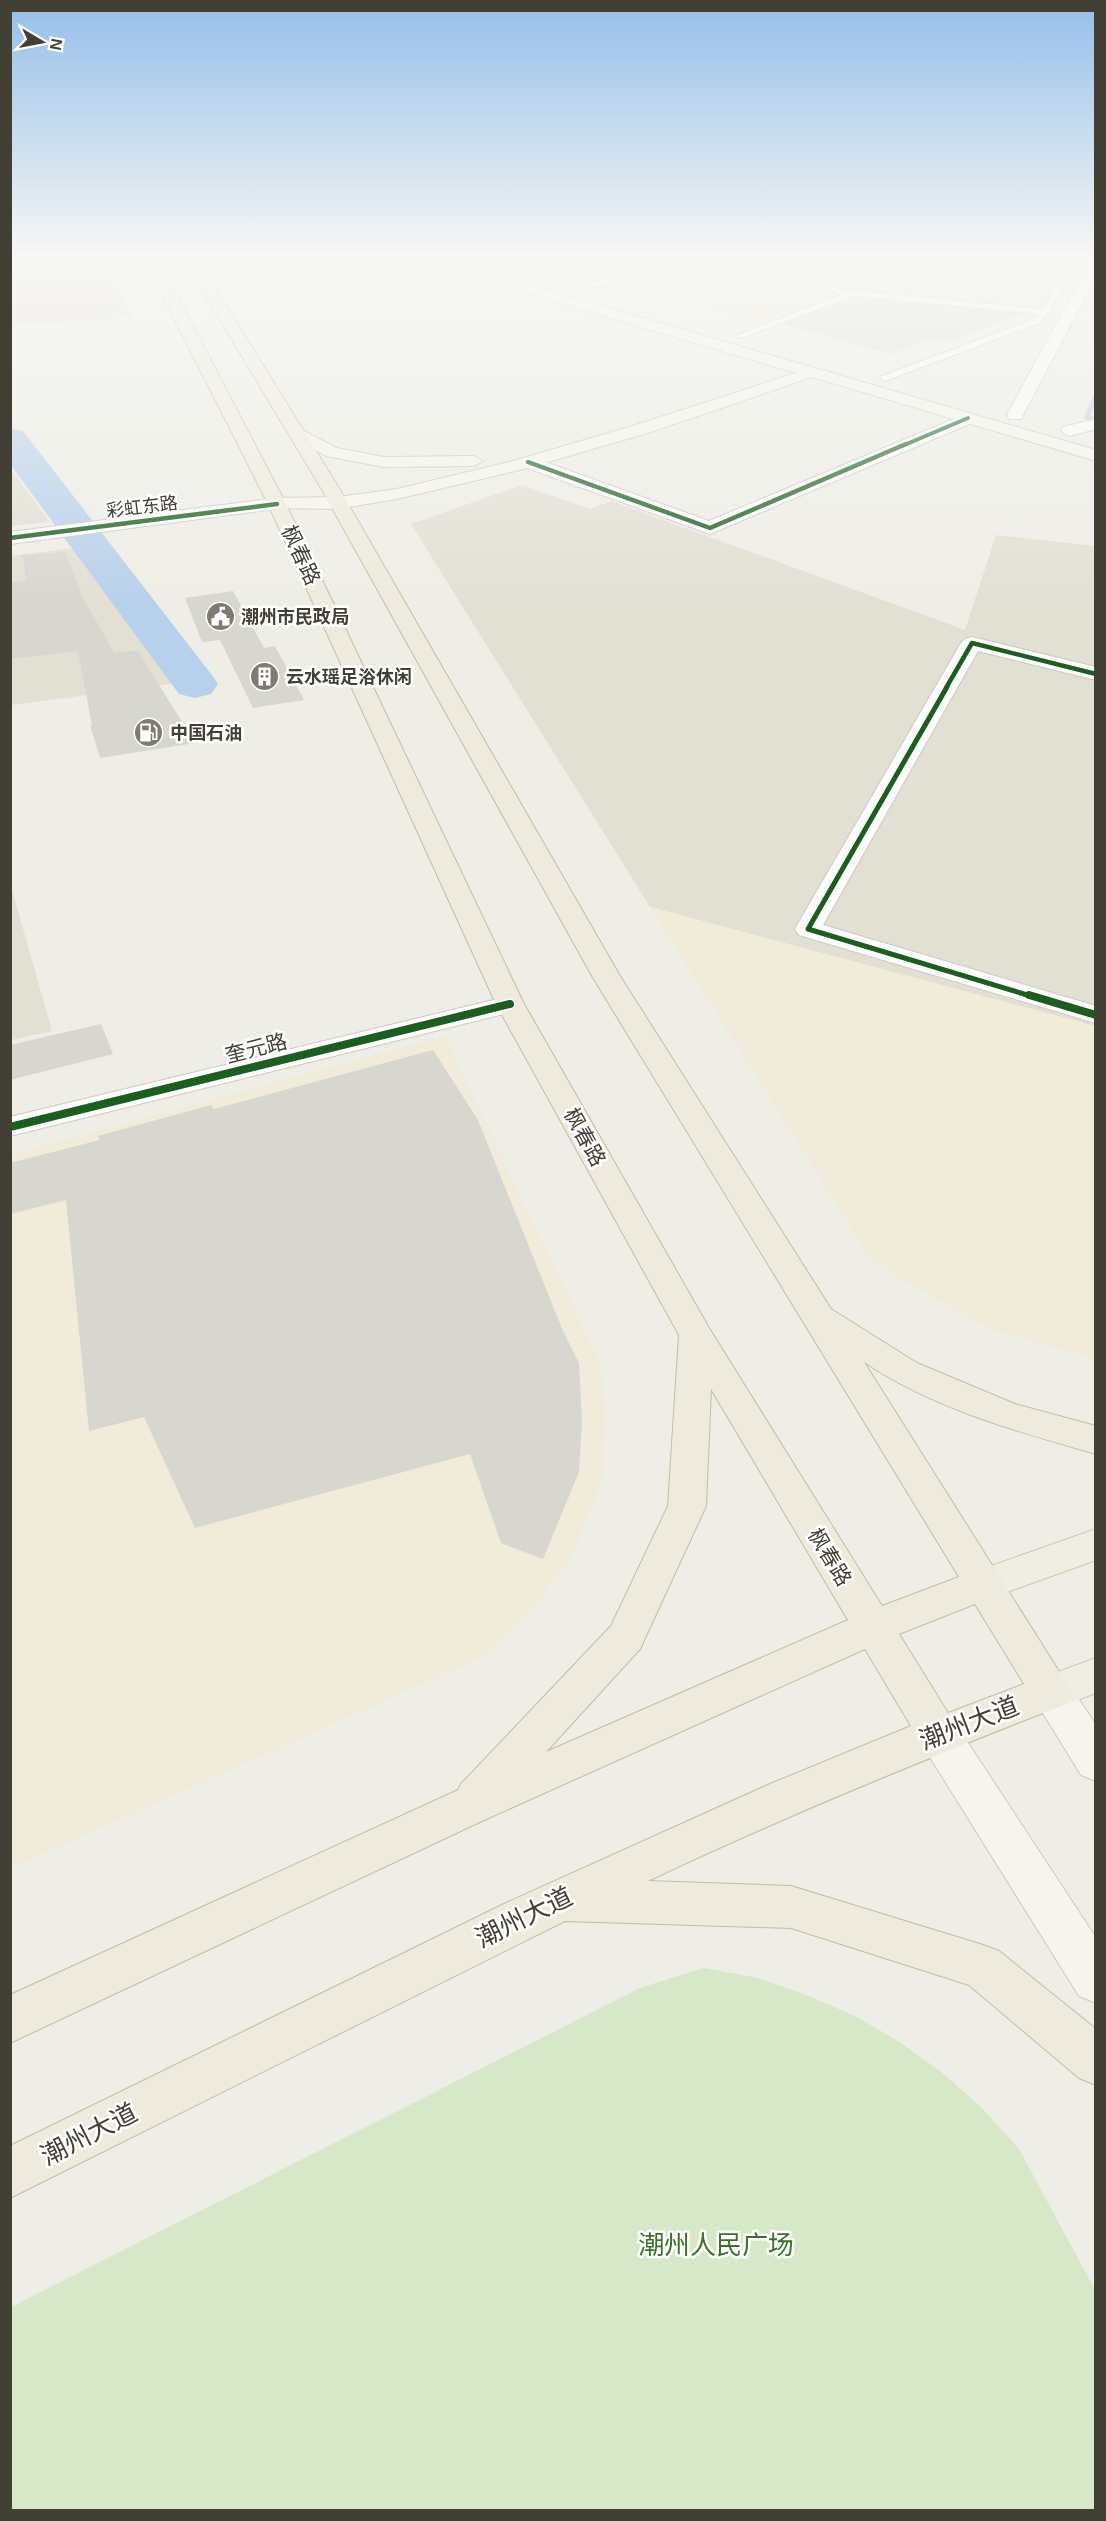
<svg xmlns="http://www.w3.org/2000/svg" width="1106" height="2521" viewBox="0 0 1106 2521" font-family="Helvetica,'Noto Sans SC',sans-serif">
	<rect width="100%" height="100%" fill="#eeede6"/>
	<!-- residential -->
	<g fill="#e2dfd3">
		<path d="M629,255H856L829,284L619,263Z"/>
		<path d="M10,469H11L50,522L11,526Z"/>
		<path d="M522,485L590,509L611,501L965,630L996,535L1095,546V1026L650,907L411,524Z"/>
		<path d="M74,548L177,683L11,705L10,556Z"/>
		<path d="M10,883L52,1031L11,1040H10Z"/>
	</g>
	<!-- commercial -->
	<g fill="#f1ebd9">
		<path d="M856,255H1090L1070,289L1042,309L826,288L806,310L765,324L603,278L619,263L829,284Z"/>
		<path d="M650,907L1095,1026V1359L988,1328L907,1282L869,1256Z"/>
		<path d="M445,1036L600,1363L606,1414L603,1477L569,1564L491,1653L11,1868V1155Z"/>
	</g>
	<!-- medical -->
	<path fill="#e9ded6" d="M106,265L133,317L11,325V272Z"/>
	<!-- green -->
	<path fill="#d6e8c7" d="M703,1968L754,1977L804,1994L853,2015L898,2041L940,2071L981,2107L1019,2149L1095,2290V2510H11V2307L640,1988Z"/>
	<!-- parking -->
	<path fill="#dddcd6" d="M859,297L1024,313L944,343L929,339L890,354L781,323Z"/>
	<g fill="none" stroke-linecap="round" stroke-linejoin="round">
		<!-- stream -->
		<path stroke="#b7d0eb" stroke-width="5" d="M1096,396L1087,417L1096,420"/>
		<!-- river -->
		<path fill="#b7d0eb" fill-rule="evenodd" d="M10,428L23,431L211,674L218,684L211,694L195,698L179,694L10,464Z"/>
	</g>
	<!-- building -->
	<g fill="#d7d6cf">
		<path d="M65,552L82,596L114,653L138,651L195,743L100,758L90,725H92L78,651L10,659V583L27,580L22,555Z"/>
		<path d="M233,591L264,648L275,646L304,700L253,708L220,640L202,642L185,598Z"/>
		<path d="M101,1024L113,1054L10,1080V1045Z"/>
		<path d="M433,1050L478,1120L563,1331L579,1363L582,1421L579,1472L543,1559L501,1543L470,1454L195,1528L144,1417L89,1431L66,1200L10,1214V1163L100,1140L98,1136L211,1105L214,1109Z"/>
	</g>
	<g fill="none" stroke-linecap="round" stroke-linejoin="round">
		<defs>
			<g id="service">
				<path d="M635,255H643L616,281L578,292L574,289L610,277Z"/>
				<path d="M859,255H867L837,289L1042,309L1073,255H1081L1049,312L1040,323L885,381L880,378L882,376L1034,319L1039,314L854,296L742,338L735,336L841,295L827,291Z"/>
			</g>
			<g id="minor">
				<path d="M1096,259V277L1023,415L1021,419H1009L1007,415L1089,263Z"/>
				<path d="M968,413L976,418L974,422L710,534L522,466L519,462L522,458H534L709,521Z"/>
				<path d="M1096,419V429L1069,436L1061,431L1063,427Z"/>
				<path d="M972,637L1096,667V680L978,651L823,925L1096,1006V1023L799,935L795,929L961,643L965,639Z"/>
			</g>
			<g id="tertiary">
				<path d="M277,498L283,500L286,504L283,508L10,544V532Z"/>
				<path d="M510,996L520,998L524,1004L520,1010L10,1136V1117Z"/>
			</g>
			<g id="secondary">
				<path d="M407,255H427L1096,450V461L812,377L651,432L524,469L397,499L337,509L271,508L268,504L271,500L277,498L337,497L397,489L513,461L639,424L796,373L409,258Z"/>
				<path d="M296,427L337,448L384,457L474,456L483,461L474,466L384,467L326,456L290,436L288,432L290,428Z"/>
				<path d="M1051,1674L1066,1680L1096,1725V1781L1081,1775L1030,1692L1036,1680Z"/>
				<path d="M938,1715L953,1720L1096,1938V2003L1079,1996L923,1746L917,1733L923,1720Z"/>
			</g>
			<g id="primary">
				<path d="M1096,1529V1560L985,1600L971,1595L965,1584L971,1573Z"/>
				<path d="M1096,1658V1693L1051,1710L1036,1704L1030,1692L1036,1680Z"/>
			</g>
			<path id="trunk" d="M142,255H156L286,504L524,1004L709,1328L882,1606L959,1577L592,976L321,488L181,255H195L339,488L620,976L831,1309L917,1363L1015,1404L1096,1426V1454C1016,1431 934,1409 864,1362L1072,1692L1066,1704C925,1759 785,1816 648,1881L791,1886L983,1945L999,1951L1096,2029V2085L1079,2078L969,1985L791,1928L565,1921L10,2198V2146L508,1902L770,1784L911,1726L865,1649L482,1821L10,2043V1995L458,1790L461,1784L611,1626L668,1506L679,1335L496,1004L268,504ZM711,1389L848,1620L546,1752L640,1649L706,1506ZM975,1604L1024,1684L948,1713L899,1634Z"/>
		</defs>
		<!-- service casing -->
		<use href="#service" stroke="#cccac4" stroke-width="2"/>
		<!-- minor casing -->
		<use href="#minor" stroke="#cccac4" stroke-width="2"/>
		<!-- tertiary casing -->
		<use href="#tertiary" stroke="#cccac4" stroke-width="2"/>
		<!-- secondary casing -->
		<use href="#secondary" stroke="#cccbbd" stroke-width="2"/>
		<!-- primary casing -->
		<use href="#primary" stroke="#d0cbb4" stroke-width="2"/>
		<!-- trunk casing -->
		<use href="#trunk" stroke="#c5bda2" stroke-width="2"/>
		<!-- service -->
		<use href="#service" fill="#fcfcfb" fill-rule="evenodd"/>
		<!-- minor -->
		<use href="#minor" fill="#fcfcfb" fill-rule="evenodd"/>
		<!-- tertiary -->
		<use href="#tertiary" fill="#fcfcfb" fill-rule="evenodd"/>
		<!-- secondary -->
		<use href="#secondary" fill="#f6f5ed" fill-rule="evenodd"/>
		<!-- primary -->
		<use href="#primary" fill="#f0eee2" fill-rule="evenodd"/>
		<!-- trunk -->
		<use href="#trunk" fill="#eeeadd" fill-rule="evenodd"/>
		<defs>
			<path id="cycleway-far3" d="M902,446L968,418"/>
			<g id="cycleway-far2">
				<path d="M528,462L710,528L906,444"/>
				<path d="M10,538L277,504"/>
				<path d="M946,688L972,643L1096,674"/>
			</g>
			<path id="cycleway-far1" d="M947,687L808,929L1034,997"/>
			<g id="cycleway">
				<path d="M1029,995L1096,1015"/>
				<path d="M10,1127L510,1004"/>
			</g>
		</defs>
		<!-- cycleway-far3 casing -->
		<use href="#cycleway-far3" stroke="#fff" stroke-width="5"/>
		<!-- cycleway-far2 casing -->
		<use href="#cycleway-far2" stroke="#fff" stroke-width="7"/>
		<!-- cycleway-far1 casing -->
		<use href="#cycleway-far1" stroke="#fff" stroke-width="8"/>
		<!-- cycleway casing -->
		<use href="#cycleway" stroke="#fff" stroke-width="11"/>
		<!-- cycleway-far3 -->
		<use href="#cycleway-far3" stroke="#1b5e20" stroke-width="4"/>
		<!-- cycleway-far2 -->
		<use href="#cycleway-far2" stroke="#1b5e20" stroke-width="4.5"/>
		<!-- cycleway-far1 -->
		<use href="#cycleway-far1" stroke="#1b5e20" stroke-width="5"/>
		<!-- cycleway -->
		<use href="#cycleway" stroke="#1b5e20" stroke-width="8"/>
	</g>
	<!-- sky -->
	<linearGradient id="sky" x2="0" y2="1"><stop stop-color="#94bfe9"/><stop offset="0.42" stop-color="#f7f7f4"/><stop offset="1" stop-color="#f7f7f4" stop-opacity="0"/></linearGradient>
	<rect width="1106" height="608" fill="url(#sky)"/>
	<!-- icons -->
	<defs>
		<symbol id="civic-disc" viewBox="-11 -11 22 22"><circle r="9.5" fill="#7e7c72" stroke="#fff"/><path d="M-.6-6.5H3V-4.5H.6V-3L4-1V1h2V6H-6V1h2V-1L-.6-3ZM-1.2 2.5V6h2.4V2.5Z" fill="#fff"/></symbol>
		<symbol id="building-disc" viewBox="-11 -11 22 22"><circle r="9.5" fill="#7e7c72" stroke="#fff"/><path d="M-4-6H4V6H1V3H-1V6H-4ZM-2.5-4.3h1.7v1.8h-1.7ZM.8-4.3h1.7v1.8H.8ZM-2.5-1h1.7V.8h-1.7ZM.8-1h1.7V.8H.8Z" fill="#fff"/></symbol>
		<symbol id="fuel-disc" viewBox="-11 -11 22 22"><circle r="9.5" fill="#7e7c72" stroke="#fff"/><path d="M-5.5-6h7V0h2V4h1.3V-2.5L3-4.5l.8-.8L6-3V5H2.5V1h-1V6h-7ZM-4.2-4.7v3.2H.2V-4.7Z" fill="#fff"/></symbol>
	</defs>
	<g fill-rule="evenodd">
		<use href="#civic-disc" x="204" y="600" width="33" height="33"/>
		<use href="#building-disc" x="248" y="660" width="33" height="33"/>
		<use href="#fuel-disc" x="132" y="716" width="33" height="33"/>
	</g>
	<g text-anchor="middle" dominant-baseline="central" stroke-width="5" stroke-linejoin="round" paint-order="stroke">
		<!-- far-street labels -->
		<g font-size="18" fill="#423f34" stroke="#fff">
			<text transform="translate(142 507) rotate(-7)">彩虹东路</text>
		</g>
		<!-- far-poi labels -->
		<g font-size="18" font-weight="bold" fill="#423f34" stroke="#fff" text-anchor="start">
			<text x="241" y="617">潮州市民政局</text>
			<text x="286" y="677">云水瑶足浴休闲</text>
			<text x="170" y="733">中国石油</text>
		</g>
		<!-- street labels -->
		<g font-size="21" fill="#423f34" stroke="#fff">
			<text transform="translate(301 555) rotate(65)">枫春路</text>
			<text transform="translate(256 1048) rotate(-14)">奎元路</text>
			<text transform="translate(585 1137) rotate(61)">枫春路</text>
			<text transform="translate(830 1557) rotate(59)">枫春路</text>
		</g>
		<!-- near-street labels -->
		<g font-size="26" fill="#423f34" stroke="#fff">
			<text transform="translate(969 1723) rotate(-21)">潮州大道</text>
			<text transform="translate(524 1917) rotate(-26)">潮州大道</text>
			<text transform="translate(89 2134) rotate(-27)">潮州大道</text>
		</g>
		<!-- near-park labels -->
		<g font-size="26" fill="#3b712a" stroke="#fff">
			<text x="716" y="2245">潮州人民广场</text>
		</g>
	</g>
	<!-- border -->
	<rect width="1106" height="2521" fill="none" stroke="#423f34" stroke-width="24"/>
	<!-- north arrow -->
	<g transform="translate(42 42) rotate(100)" stroke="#ffffff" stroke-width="4.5" paint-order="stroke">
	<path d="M0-4.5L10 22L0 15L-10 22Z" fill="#423f34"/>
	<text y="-9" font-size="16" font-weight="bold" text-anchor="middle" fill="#423f34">N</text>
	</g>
</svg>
